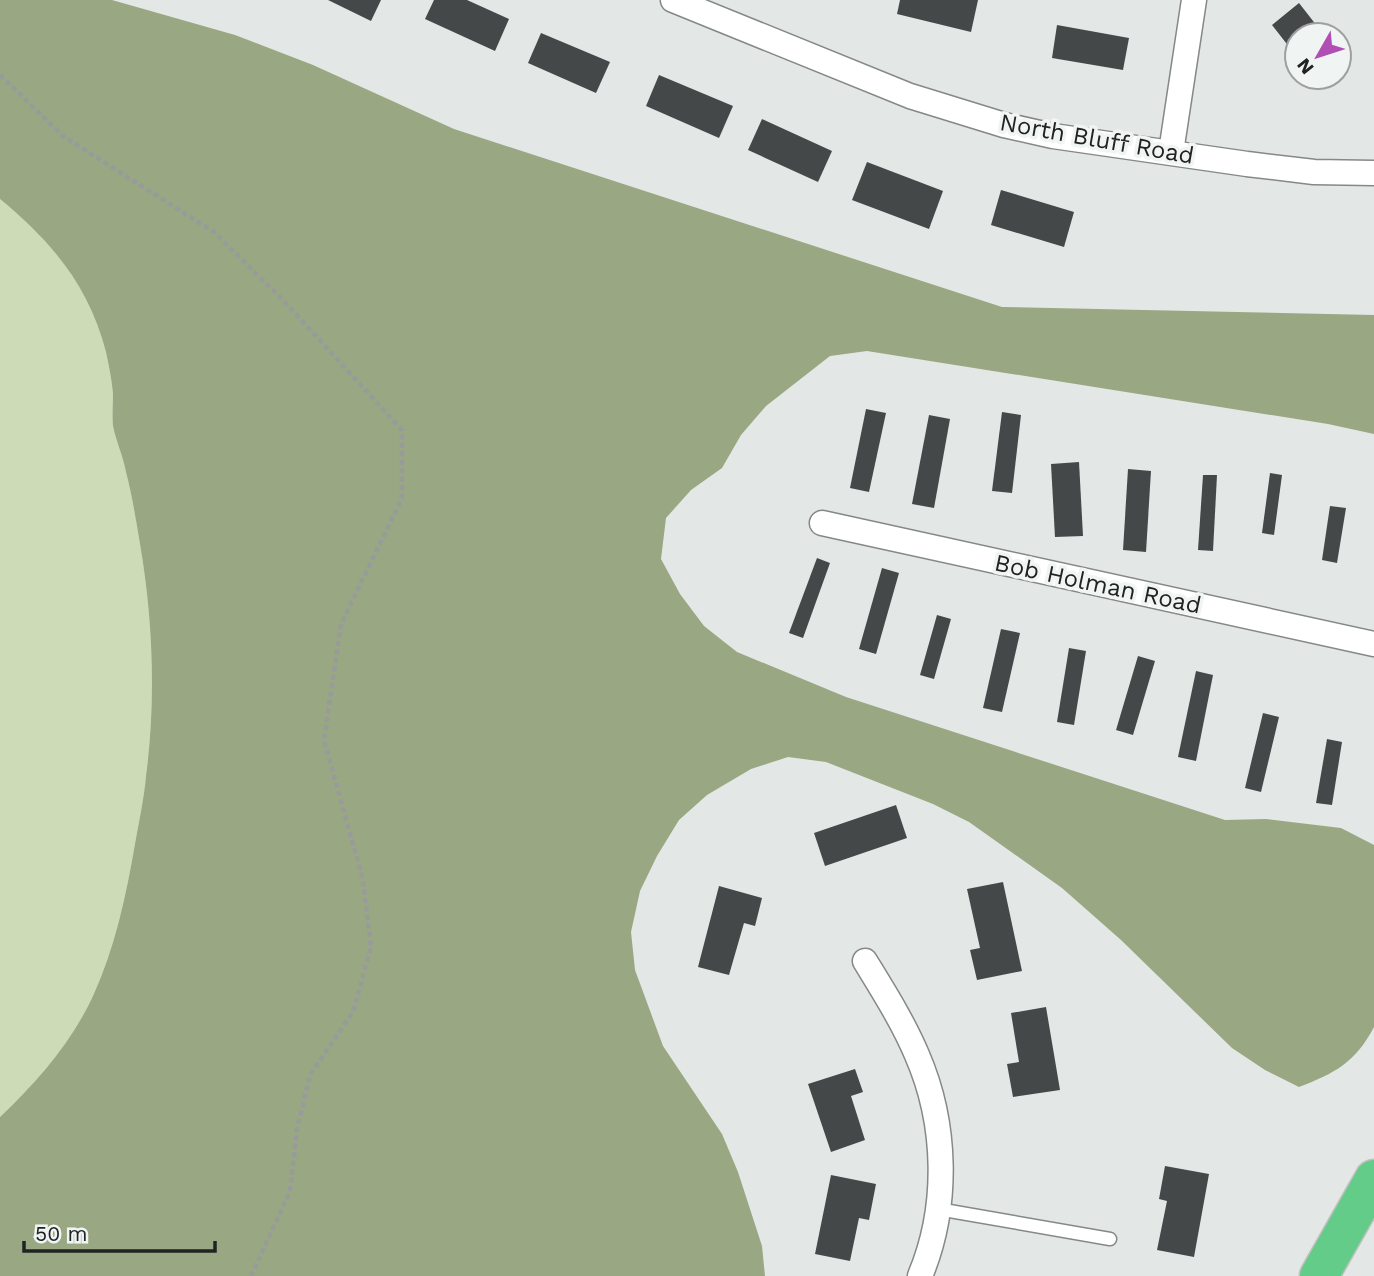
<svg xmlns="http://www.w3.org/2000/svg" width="1374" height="1276" viewBox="0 0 1374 1276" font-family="'Work Sans',sans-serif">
	<rect width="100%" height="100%" fill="#e3e7e6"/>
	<!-- green -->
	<path fill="#cddcb6" d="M0,199C52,242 89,286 106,352C109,366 112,381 113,394C113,404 112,416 113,426C116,441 123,456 126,472C132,495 136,520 140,544C153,619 156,701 146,776C144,799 139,821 135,844C126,896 115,948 93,996C71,1043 38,1081 0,1117Z"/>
	<!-- forest -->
	<path fill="#99a782" d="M0,0H112L235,35L313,65L454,129L1002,307L1374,315V434L1328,424L867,351L830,356L766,406L741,435L722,468L691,490L666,518L661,559L680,594L704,626L737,652L846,697L1225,820L1266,819L1341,828L1374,845V1027C1355,1063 1335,1073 1299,1087L1265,1070L1232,1048L1121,940L1062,888L969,822L933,804L826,762L788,757L751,769L707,795L679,820L657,856L640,891L631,932L635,970L663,1046L722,1134L738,1172L762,1246L765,1276H0V1117C38,1081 71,1043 93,996C115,948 126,896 135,844C139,821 144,799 146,776C156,701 153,619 140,544C136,520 132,495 126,472C123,456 116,441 113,426C112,416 113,404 113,394C112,381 109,366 106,352C89,286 52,242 0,199Z"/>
	<!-- building -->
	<g fill="#454849">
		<path d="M328,0H381L371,21Z"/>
		<path d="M434,0H467L509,19L495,51L425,19Z"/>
		<path d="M900,0H978L971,32L897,14Z"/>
		<path d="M1299,3L1324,35H1297V57L1272,25Z"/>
		<path d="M1057,25L1129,38L1123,70L1052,58Z"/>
		<path d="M541,33L610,62L596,93L528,63Z"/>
		<path d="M659,75L733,106L719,138L646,106Z"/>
		<path d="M762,119L832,151L818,182L748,150Z"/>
		<path d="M867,162L943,191L929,229L852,200Z"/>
		<path d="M1001,190L1074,212L1064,247L991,225Z"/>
		<path d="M866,409L886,413L869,492L850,488Z"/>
		<path d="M1002,412L1021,415L1012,493L992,491Z"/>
		<path d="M929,415L950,419L934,508L912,504Z"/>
		<path d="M1079,462L1083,536L1055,537L1051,464Z"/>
		<path d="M1128,469L1151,471L1146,552L1123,550Z"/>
		<path d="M1270,473L1282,475L1274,535L1262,533Z"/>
		<path d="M1203,475H1217L1213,551L1198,550Z"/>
		<path d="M1330,506L1346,508L1337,563L1322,560Z"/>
		<path d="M817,558L830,563L803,638L789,633Z"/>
		<path d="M882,568L899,573L876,654L859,649Z"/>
		<path d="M937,615L951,619L934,679L920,675Z"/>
		<path d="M1001,629L1020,633L1002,712L983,708Z"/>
		<path d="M1069,648L1086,651L1074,725L1057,722Z"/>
		<path d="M1138,656L1155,661L1133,735L1116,730Z"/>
		<path d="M1196,671L1213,675L1196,761L1178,757Z"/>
		<path d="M1263,713L1279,717L1261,792L1245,788Z"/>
		<path d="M1327,739L1342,742L1332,805L1316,803Z"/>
		<path d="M896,805L907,838L825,866L814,833Z"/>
		<path d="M1003,882L1022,971L977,980L970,950L980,948L967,889Z"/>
		<path d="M719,886L762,898L755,926L744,923L729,975L698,967Z"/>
		<path d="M1046,1007L1060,1090L1013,1097L1007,1064L1019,1062L1011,1013Z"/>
		<path d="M855,1069L863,1092L851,1096L865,1140L831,1152L808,1084Z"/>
		<path d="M1165,1166L1209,1174L1194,1257L1157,1250L1167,1201L1159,1199Z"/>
		<path d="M831,1175L876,1184L869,1220L859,1218L850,1261L815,1254Z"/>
	</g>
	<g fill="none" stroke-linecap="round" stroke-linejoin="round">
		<defs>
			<path id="lane" d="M938,1209L1110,1239"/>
			<g id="street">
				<path d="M673,0L910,96L1004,125L1053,136L1247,164L1314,172L1374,173"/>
				<path d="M1171,152L1194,0"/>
				<path d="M822,523L1374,644"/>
				<path d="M865,961C884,992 903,1022 917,1055C947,1124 949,1207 920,1276"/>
			</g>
			<path id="highway" d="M1319,1276L1374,1179"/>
		</defs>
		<!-- lane casing -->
		<use href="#lane" stroke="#848887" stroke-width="15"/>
		<!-- street casing -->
		<use href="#street" stroke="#848887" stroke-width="27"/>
		<!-- highway casing -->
		<use href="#highway" stroke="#c1c1c1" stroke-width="41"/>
		<!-- path -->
		<path stroke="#989b9a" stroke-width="4.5" stroke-dasharray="5 3.5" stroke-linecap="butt" d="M0,75L63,136L214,232L280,297L402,430V498L341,624L324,740L363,880L371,947L353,1012L310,1075L297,1129L290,1191L251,1276"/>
		<!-- lane -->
		<use href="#lane" stroke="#fff" stroke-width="12"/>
		<!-- street -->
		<use href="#street" stroke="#fff" stroke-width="24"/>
		<!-- highway -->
		<use href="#highway" stroke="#64cc89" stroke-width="38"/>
	</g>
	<g text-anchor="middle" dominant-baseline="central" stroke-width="7" stroke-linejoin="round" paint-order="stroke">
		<!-- street labels -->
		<g font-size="24" fill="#212322" stroke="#f0f4f3">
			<text transform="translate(1097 139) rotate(10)">North Bluff Road</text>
			<text transform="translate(1098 584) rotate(12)">Bob Holman Road</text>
		</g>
	</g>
	<!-- north arrow -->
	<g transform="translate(1318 56) rotate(231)"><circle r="33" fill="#f0f4f3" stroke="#9da09f" stroke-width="2"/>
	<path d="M0-5L12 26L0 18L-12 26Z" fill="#b04eb5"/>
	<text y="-10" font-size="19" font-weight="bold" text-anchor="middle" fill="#212322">N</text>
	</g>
	<!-- scale -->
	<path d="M24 1241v10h191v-10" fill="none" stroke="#212322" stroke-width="3.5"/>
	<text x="35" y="1241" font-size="21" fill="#212322" stroke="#f0f4f3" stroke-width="5" paint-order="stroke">50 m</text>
</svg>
